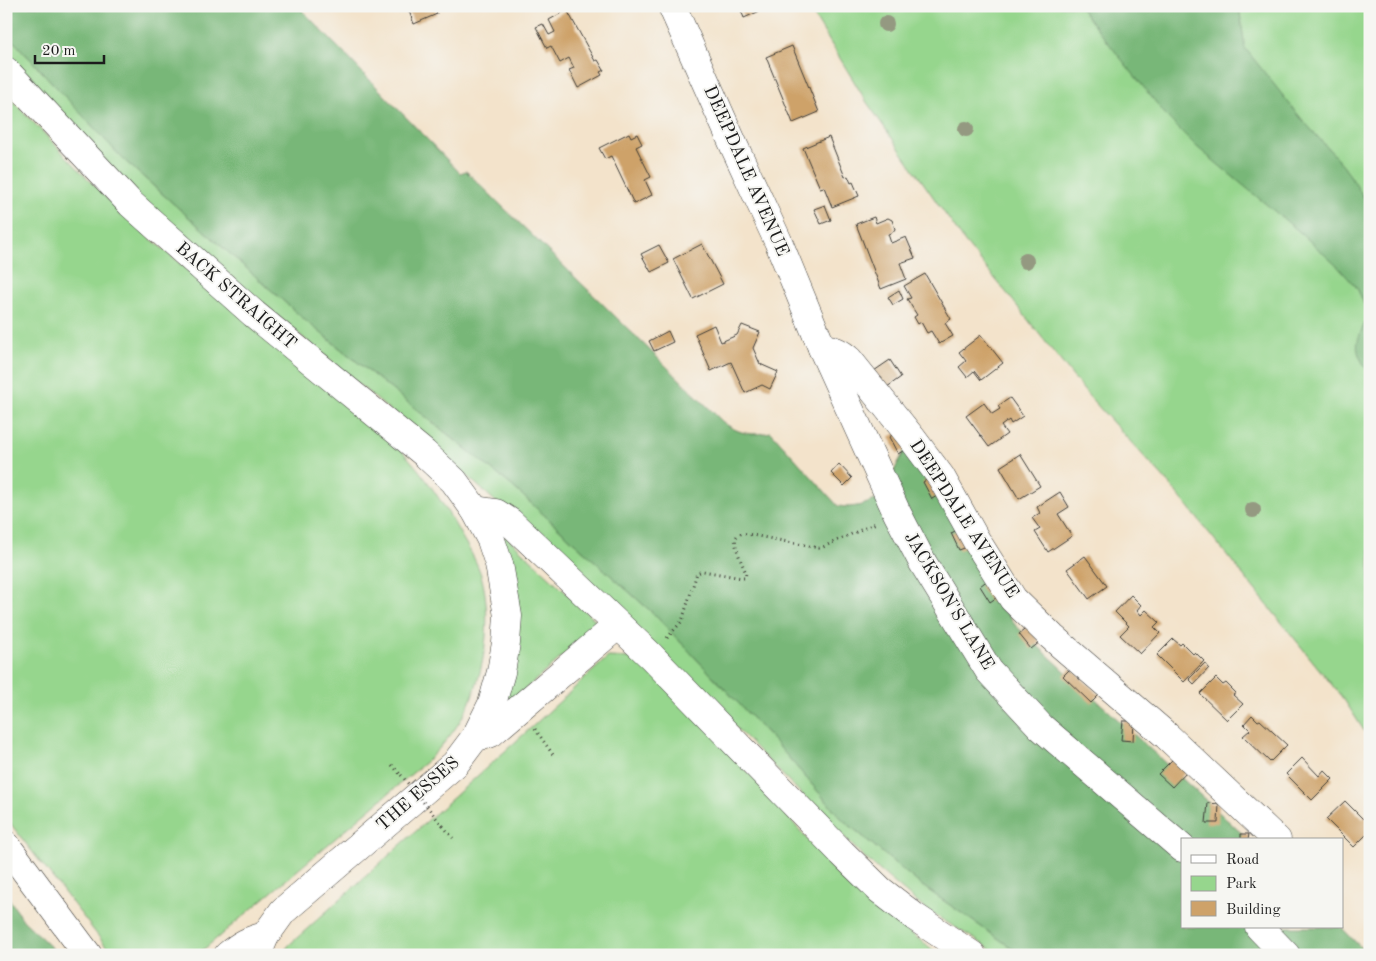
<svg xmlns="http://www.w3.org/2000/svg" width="1376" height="961" viewBox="0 0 1376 961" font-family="'Old Standard TT',serif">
	<rect width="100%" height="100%" fill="#f6f6f2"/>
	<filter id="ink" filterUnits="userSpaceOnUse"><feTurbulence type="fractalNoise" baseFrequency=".02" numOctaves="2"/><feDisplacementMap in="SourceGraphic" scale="10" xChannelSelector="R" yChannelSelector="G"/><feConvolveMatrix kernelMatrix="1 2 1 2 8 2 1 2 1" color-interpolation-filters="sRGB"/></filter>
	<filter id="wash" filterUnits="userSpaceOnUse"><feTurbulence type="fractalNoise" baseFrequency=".0096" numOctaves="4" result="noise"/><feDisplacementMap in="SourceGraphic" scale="20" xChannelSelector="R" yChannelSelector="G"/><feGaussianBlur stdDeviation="1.12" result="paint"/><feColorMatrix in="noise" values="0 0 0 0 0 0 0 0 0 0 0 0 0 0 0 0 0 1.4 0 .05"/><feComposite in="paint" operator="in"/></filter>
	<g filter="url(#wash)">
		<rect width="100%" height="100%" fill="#f3e3cb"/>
		<!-- green -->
		<g fill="#96d68d" stroke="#597954">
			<path d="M808,6H1370V740L1345,701L1172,487L1086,393L1010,297L964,241L866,101Z"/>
			<path d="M6,33L123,159L306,321L511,485L609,574L655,615L775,742L842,819L921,885L1022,955H1001L925,909L864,857L639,630L456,466L138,199L6,56Z"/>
			<path d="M6,94L124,216L401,450C426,476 445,506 462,537C469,549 477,562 481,575C494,621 484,683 459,723C450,737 439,749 427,761L197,955H113L6,818Z"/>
			<path d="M506,536L597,622L596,627L514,699H506L502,538Z"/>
			<path d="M608,657L632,658L661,676L763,788L848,886L940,955H283L288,946L533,726Z"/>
		</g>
		<!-- forest -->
		<g fill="#78b778" stroke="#4a6a4a">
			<path d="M6,6H298L460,173L466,171C552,255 638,338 723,422C739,434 751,436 771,432L838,506C854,509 866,504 880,498L909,442L1015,625L1249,840H1182V927H1341L1368,955H1022L921,885L842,819L775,742L655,615L609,574L511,485L306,321L123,159L6,33Z"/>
			<path d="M1079,6H1239L1245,48L1300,117L1344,166L1370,207V374C1352,349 1355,343 1368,317L1364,304L1357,288L1338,267L1302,234L1197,147L1169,119Z"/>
			<path d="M6,894L23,920L59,955H6Z"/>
		</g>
		<g id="blocks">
			<!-- building -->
			<g fill="#cea269">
				<path d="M407,6H434L437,14L414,24Z"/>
				<path d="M732,6H761L762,10L744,18L740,8L734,10Z"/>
				<path d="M567,10L595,61L598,60L604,70L600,72L602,75L578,88L569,70L574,68L569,58L560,63L551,46L547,48L536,27L543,24L549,35L555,32L549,20Z"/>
				<path d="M792,46L819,112L793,123L766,57Z"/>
				<path d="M629,133L631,137L637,134L642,144L636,147L651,177L645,180L652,195L634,204L611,156L605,159L599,148Z"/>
				<path d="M829,137L845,177L848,176L851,183L853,182L859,196L832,207L824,187L820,188L803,148Z"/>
				<path d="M825,205L831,220L821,224L814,209Z"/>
				<path d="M874,217L876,223L888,218L892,220L895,229L892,233L888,234L891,243L906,237L915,258L900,263L906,279L881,289L856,224Z"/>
				<path d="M702,244L723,284L693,299L673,259Z"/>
				<path d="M659,245L669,263L651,272L641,254Z"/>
				<path d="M925,274L951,319L945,323L953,336L939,344L931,331L927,333L921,322L918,324L914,317L917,315L907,299L911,298L904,286Z"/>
				<path d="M899,290L903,299L893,305L888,297Z"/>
				<path d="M714,325L721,342L737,335L742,325L760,332L753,348L760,364L778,372L770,389L762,385L745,393L731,362L711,371L695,334Z"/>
				<path d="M668,331L673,342L654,351L649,341Z"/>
				<path d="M981,335L1003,363L981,380L974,371L967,377L959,367L966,361L959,352Z"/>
				<path d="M890,360L901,377L883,390L871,373Z"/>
				<path d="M1010,398L1023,416L1011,424L1009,420L1001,426L1007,434L989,447L966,416L984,403L992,414L1000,409L998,406Z"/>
				<path d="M900,431L908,448L898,454L889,437Z"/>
				<path d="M1020,454L1040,486L1019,499L1000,467Z"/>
				<path d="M839,464L852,478L844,486L831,473Z"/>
				<path d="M933,476L942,493L932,499L923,482Z"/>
				<path d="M1060,492L1069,507L1058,514L1072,536L1048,552L1035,532L1040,529L1032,518L1040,513L1037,507Z"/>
				<path d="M962,528L970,546L959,550L951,533Z"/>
				<path d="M1085,556L1107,586L1089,599L1067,569Z"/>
				<path d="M989,579L1000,595L990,602L980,586Z"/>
				<path d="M1131,595L1141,605L1137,610L1141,615L1146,610L1159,622L1154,627L1160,633L1140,654L1120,635L1129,626L1115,612Z"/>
				<path d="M1028,627L1040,642L1031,649L1019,634Z"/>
				<path d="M1173,639L1180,645L1182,643L1193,654L1195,652L1204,661L1184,682L1157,655Z"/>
				<path d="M1205,663L1209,668L1194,684L1189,679Z"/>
				<path d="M1071,668L1099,695L1091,703L1063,676Z"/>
				<path d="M1216,678L1223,685L1226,683L1236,693L1233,695L1243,704L1227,720L1200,694Z"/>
				<path d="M1252,715L1258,721L1260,720L1287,745L1270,762L1243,736L1250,730L1244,724Z"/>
				<path d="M1123,721H1134L1133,741L1121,740Z"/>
				<path d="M1302,758L1319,776L1324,770L1333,779L1312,800L1286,774Z"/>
				<path d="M1173,759L1186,772L1172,787L1158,774Z"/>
				<path d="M1345,801L1363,819L1365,816L1370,821V831L1354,847L1326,819Z"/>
				<path d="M1208,803L1219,804L1218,823H1206Z"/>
				<path d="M1241,834H1249L1248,840H1241Z"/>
			</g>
		</g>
	</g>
	<g filter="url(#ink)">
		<use href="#blocks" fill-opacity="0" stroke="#3c3a36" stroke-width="1"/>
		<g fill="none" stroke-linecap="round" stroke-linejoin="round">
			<defs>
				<g id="street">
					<path d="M672,6L735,148L778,241L822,348C833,349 840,352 849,360L911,437L941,477L976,540L1013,599L1052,637L1167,736L1277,840"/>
					<path d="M6,71L131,204L254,314L424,453L454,481L475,510L491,540L499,564L508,616L506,643L501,672L492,704L476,736L455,764L283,911L265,936L257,955"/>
					<path d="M822,348L897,513L923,563L989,671L1041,727L1182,848"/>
					<path d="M475,510L496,513L510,522L651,656L842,853L880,890L915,917L972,955"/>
					<path d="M476,736L486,735L491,733L618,625"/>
					<path d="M6,845L88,955"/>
					<path d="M1259,927L1286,955"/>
					<path d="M228,955C241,944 249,940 265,936"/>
				</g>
			</defs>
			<!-- street casing -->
			<use href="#street" stroke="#3c3a36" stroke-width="29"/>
			<!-- path -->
			<g stroke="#3c3a36" stroke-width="3" stroke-dasharray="1 4" stroke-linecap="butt">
				<path d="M667,638L682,621L697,573L703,571L742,578H745L746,573C743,566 733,544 736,538C737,535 739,535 742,533L819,548L823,547L876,523"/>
				<path d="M535,729L554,756"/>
				<path d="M392,765L401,775"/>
				<path d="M443,826L453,838"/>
			</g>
			<!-- street -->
			<use href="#street" stroke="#fff" stroke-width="28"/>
			<!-- path-bridge -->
			<path stroke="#3c3a36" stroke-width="3" stroke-dasharray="1 4" stroke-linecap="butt" d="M401,775L443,826"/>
		</g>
		<!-- trees -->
		<g fill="#949981">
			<circle cx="886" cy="24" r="8"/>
			<circle cx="966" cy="129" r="8"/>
			<circle cx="1026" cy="261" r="8"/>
			<circle cx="1253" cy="510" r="8"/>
		</g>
	</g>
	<g text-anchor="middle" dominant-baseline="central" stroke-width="4" stroke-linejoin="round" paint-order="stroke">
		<!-- street labels -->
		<g font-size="18" fill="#1c1c1c" stroke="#f6f6f2">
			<text transform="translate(746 171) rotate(66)">DEEPDALE AVENUE</text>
			<text transform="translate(236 296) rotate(41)">BACK STRAIGHT</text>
			<text transform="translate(964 519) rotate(57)">DEEPDALE AVENUE</text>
			<text transform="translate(949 601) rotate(59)">JACKSON'S LANE</text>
			<text transform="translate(418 794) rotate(-41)">THE ESSES</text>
		</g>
	</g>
	<!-- margin -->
	<rect width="1376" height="961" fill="none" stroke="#f6f6f2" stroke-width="25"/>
	<!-- legend -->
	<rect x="1181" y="838" width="162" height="90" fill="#f6f6f2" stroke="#9f9f9c"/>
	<rect x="1191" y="855" width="25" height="8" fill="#ffffff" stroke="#9f9f9c"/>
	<text x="1226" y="864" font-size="15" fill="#1c1c1c">Road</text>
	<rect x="1191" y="876" width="25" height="15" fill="#96d68d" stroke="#9f9f9c"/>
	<text x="1226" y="888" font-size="15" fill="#1c1c1c">Park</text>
	<rect x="1191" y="901" width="25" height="15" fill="#cea269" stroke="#9f9f9c"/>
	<text x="1226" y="914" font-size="15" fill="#1c1c1c">Building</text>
	<!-- scale -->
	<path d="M35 55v8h69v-8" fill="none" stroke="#1c1c1c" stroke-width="2.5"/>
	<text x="42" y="55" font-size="15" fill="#1c1c1c" stroke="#f6f6f2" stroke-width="4" paint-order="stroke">20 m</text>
</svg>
